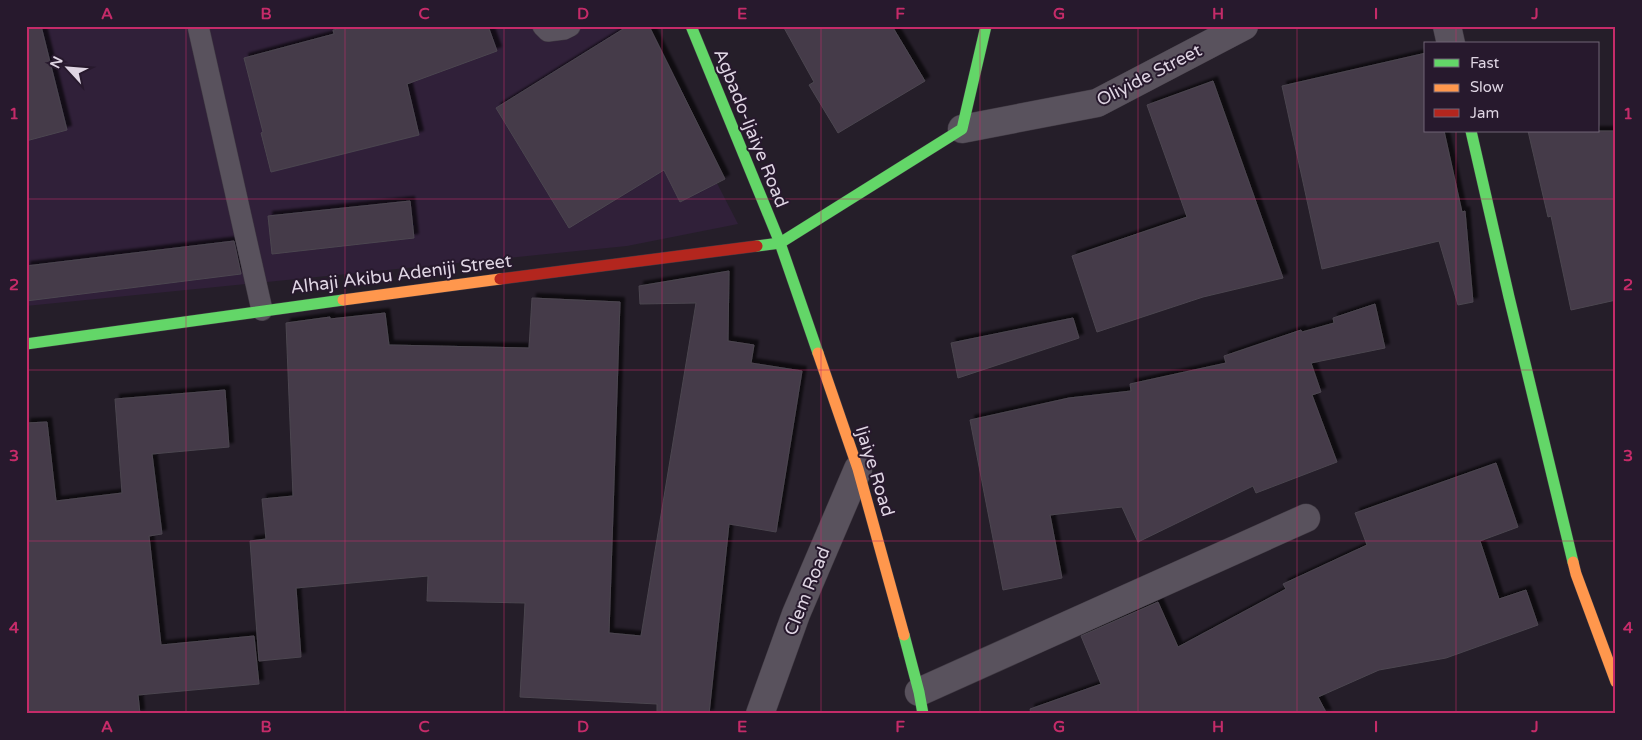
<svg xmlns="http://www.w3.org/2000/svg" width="1642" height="740" viewBox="0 0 1642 740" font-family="'Varela Round',sans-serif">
	<defs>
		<filter id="shadow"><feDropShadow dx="4.5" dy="-4.5" stdDeviation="1" flood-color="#0009"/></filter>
	</defs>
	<rect width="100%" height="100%" fill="#251e29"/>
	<!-- built -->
	<path fill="#302039" d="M26,26H636L738,224L627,246L26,306Z"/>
	<!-- building -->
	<g fill="#443b49" stroke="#4c4650" filter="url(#shadow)">
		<path d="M26,26H41L67,130L26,141Z"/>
		<path d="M352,26H488L497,51L407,84L419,135L271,172L261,133L263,132L244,58L334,34L333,30Z"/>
		<path d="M628,26H649L725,179L680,202L664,170L569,228L496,108Z"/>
		<path d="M783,26H892L925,81L838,133L809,85L814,82Z"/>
		<path d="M1426,53V131H1444L1462,212L1465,211L1473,302L1458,305L1439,241L1322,269L1282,86Z"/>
		<path d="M1213,81L1283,278L1203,297L1097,332L1072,256L1187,217L1147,105Z"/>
		<path d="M1528,131H1616V300L1571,310L1551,216L1548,217Z"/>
		<path d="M410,201L414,238L272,254L268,216Z"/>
		<path d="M234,241L241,274L26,301V266Z"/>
		<path d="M729,271L728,341L754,345L751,363L802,371L776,532L729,524L709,714H657V704L520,697L525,603L427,601L428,576L296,588L301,657L259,661L250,541L266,539L262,499L293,496L286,323L330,317V319L385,313L389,345L529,348L532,298L620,302L609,633L641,636L696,303L640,304L639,286Z"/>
		<path d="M1375,304L1385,348L1311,363L1321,392L1312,395L1337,462L1256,493L1253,486L1138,542L1122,507L1050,515L1062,578L1003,590L970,420L1069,398L1131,391L1130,384L1226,363L1224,356L1301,330L1302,332L1334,323L1333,318Z"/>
		<path d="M1073,318L1079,338L958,378L951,343Z"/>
		<path d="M225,390L229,447L152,454L162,534L149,536L161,645L254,636L259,684L138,695L140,714H26V423L47,422L56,501L122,493L115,399Z"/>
		<path d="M1496,463L1518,527L1480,541L1499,599L1526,590L1538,625L1446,658L1379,670L1318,697L1327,714H1031L1030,709L1101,684L1081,636L1158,602L1178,647L1286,589L1283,584L1367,545L1355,513Z"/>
	</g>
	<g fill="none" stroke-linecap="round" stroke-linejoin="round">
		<defs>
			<g id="lane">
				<path d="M198,26L262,310"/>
				<path d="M543,26L548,31L564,29L570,26"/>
			</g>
			<g id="street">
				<path d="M1447,26L1451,44"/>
				<path d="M962,129L1097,103L1244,26"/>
				<path d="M919,692L1306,518"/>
				<path d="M760,714L796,614L858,469"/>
			</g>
			<g id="fast">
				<path d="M691,26L780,243L818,353"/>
				<path d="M1471,131L1509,297L1573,562"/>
				<path d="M757,246L780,243L962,129L986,26"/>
				<path d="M26,344L343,300"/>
				<path d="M904,635L919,692L923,714"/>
			</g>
			<g id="slow">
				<path d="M343,300L500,279"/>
				<path d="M818,353L858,469L904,635"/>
				<path d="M1573,562L1576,574L1616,682"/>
			</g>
			<path id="jam" d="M500,279L757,246"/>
		</defs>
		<!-- lane casing -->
		<use href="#lane" stroke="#403a43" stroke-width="22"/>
		<!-- street casing -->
		<use href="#street" stroke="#403a43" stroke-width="29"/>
		<!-- fast casing -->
		<use href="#fast" stroke="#403a43" stroke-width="12"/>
		<!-- slow casing -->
		<use href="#slow" stroke="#403a43" stroke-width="12"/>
		<!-- jam casing -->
		<use href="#jam" stroke="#403a43" stroke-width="12"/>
		<!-- lane -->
		<use href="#lane" stroke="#59525d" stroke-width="21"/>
		<!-- street -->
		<use href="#street" stroke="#59525d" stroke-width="28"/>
		<!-- fast -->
		<use href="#fast" stroke="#63d668" stroke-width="11"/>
		<!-- slow -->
		<use href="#slow" stroke="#ff974d" stroke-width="11"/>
		<!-- jam -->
		<use href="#jam" stroke="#b3261e" stroke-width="11"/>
	</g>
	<!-- grid -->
	<path fill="none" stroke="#c52b69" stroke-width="1" stroke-opacity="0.55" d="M186,26V714M345,26V714M504,26V714M662,26V714M821,26V714M980,26V714M1138,26V714M1297,26V714M1456,26V44M1456,131V714M26,199H1616M26,370H1616M26,541H1616"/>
	<g text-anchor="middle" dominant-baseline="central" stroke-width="4" stroke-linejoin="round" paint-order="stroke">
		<!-- street labels -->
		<g font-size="18" fill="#dfd5e3" stroke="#27192d">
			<text transform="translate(1149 75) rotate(-27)">Oliyide Street</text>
			<text transform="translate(751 128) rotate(68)">Agbado-Ijaiye Road</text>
			<text transform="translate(401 274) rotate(-7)">Alhaji Akibu Adeniji Street</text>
			<text transform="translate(875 471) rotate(73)">Ijaiye Road</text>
			<text transform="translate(807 591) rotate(-68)">Clem Road</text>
		</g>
	</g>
	<!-- border -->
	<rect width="1642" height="740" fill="none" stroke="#27192d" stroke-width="55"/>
	<!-- legend -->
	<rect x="1424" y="42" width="175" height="90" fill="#27192d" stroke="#716476"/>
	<rect x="1434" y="59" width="25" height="8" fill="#63d668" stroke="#716476"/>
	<text x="1470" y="68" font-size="15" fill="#dfd5e3">Fast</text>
	<rect x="1434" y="84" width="25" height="8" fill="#ff974d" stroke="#716476"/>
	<text x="1470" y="92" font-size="15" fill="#dfd5e3">Slow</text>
	<rect x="1434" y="109" width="25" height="8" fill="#b3261e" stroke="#716476"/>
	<text x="1470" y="118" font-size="15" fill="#dfd5e3">Jam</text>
	<!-- north arrow -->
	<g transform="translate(68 68) rotate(296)" stroke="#27192d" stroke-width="4" paint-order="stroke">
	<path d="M0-4L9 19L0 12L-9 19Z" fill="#dfd5e3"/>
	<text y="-8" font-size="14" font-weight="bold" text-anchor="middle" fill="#dfd5e3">N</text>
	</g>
	<rect x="28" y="28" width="1586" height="684" fill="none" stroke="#c52b69" stroke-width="2"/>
	<g font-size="16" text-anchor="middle" font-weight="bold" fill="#c52b69">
		<text x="107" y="19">A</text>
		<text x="266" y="19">B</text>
		<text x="424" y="19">C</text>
		<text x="583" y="19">D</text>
		<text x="742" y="19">E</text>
		<text x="900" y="19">F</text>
		<text x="1059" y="19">G</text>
		<text x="1218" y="19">H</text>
		<text x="1376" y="19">I</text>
		<text x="1535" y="19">J</text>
		<text x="14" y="119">1</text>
		<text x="1628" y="119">1</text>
		<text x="14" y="290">2</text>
		<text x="1628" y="290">2</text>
		<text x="14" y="461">3</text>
		<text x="1628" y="461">3</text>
		<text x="14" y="633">4</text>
		<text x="1628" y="633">4</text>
		<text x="107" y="732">A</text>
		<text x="266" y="732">B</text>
		<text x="424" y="732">C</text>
		<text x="583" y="732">D</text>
		<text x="742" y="732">E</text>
		<text x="900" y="732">F</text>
		<text x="1059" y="732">G</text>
		<text x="1218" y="732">H</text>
		<text x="1376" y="732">I</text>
		<text x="1535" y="732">J</text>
	</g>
</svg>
